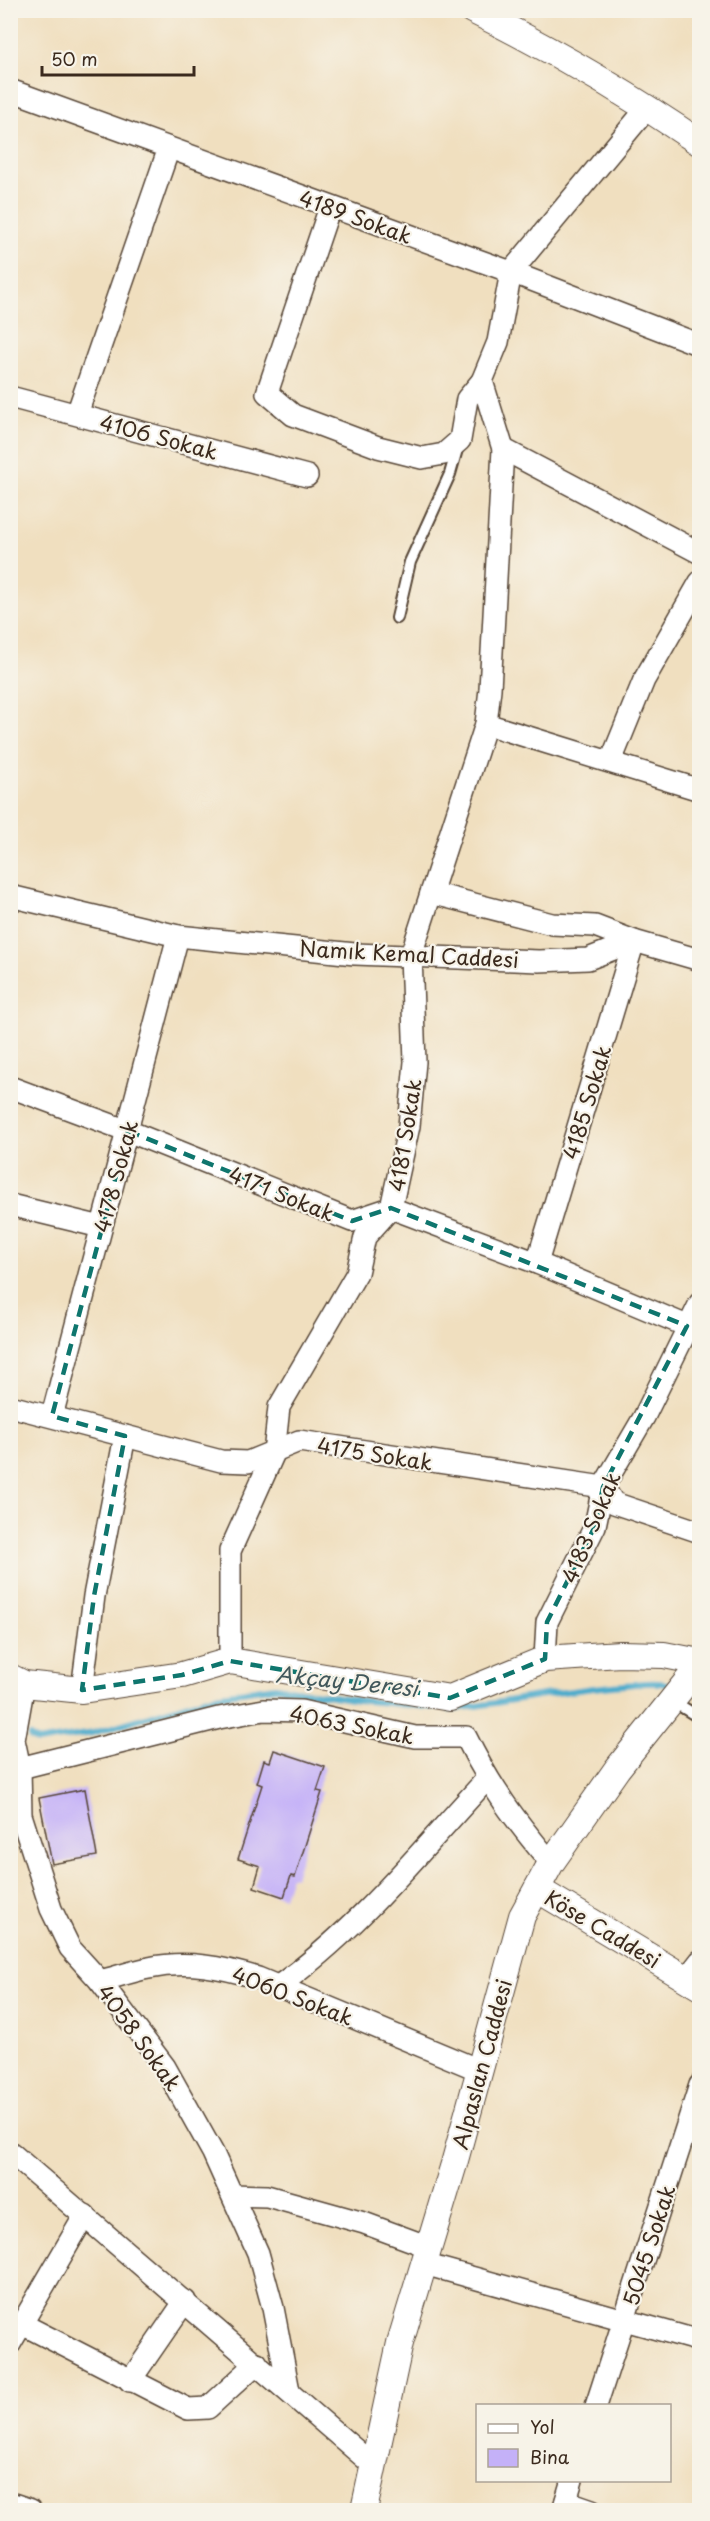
<svg xmlns="http://www.w3.org/2000/svg" width="710" height="2521" viewBox="0 0 710 2521" font-family="'Playpen Sans',sans-serif">
	<rect width="100%" height="100%" fill="#f7f3e8"/>
	<filter id="ink" filterUnits="userSpaceOnUse"><feTurbulence type="fractalNoise" baseFrequency=".0167" numOctaves="2"/><feDisplacementMap in="SourceGraphic" scale="12" xChannelSelector="R" yChannelSelector="G"/><feConvolveMatrix kernelMatrix="1 2 1 2 8 2 1 2 1" color-interpolation-filters="sRGB"/></filter>
	<filter id="wash" filterUnits="userSpaceOnUse"><feTurbulence type="fractalNoise" baseFrequency=".008" numOctaves="4" result="noise"/><feDisplacementMap in="SourceGraphic" scale="24" xChannelSelector="R" yChannelSelector="G"/><feGaussianBlur stdDeviation="1.35" result="paint"/><feColorMatrix in="noise" values="0 0 0 0 0 0 0 0 0 0 0 0 0 0 0 0 0 1.4 0 .05"/><feComposite in="paint" operator="in"/></filter>
	<g filter="url(#wash)">
		<rect width="100%" height="100%" fill="#f0dfbf"/>
		<g fill="none" stroke-linecap="round" stroke-linejoin="round">
			<!-- stream -->
			<g stroke="#4eaccc" stroke-width="6">
				<path d="M450,1710C508,1702 566,1689 625,1685C638,1684 653,1681 666,1684"/>
				<path d="M30,1737L37,1742L93,1733L214,1696L275,1687L358,1700L437,1708"/>
			</g>
		</g>
		<g id="blocks">
			<!-- building -->
			<g fill="#c4b1f8">
				<path d="M274,1750L325,1767L317,1791L322,1792L295,1877L291,1876L284,1897L254,1887L260,1866L238,1859L262,1785L257,1783L264,1760L270,1762Z"/>
				<path d="M85,1789L97,1856L52,1864L39,1798Z"/>
			</g>
		</g>
	</g>
	<g filter="url(#ink)">
		<use href="#blocks" fill-opacity="0" stroke="#564536" stroke-width="1.5"/>
		<g fill="none" stroke-linecap="round" stroke-linejoin="round">
			<defs>
				<g id="service">
					<path d="M397,618L410,562L450,474L458,446"/>
					<path d="M671,1700L700,1718"/>
				</g>
				<g id="minor">
					<path d="M10,90L511,272L700,345"/>
					<path d="M330,207L267,393L293,415L378,447L422,458L444,454L460,440L467,399L482,381"/>
					<path d="M10,397L307,476"/>
					<path d="M77,414L169,148"/>
					<path d="M503,449L700,553"/>
					<path d="M486,724L700,790"/>
					<path d="M611,761L644,680L700,582"/>
					<path d="M431,893L552,924L595,926L634,941L537,1263"/>
					<path d="M10,896L178,936L355,954L539,961L588,959L634,941L700,960"/>
					<path d="M10,1087L128,1131L352,1221L391,1208L537,1263L687,1326"/>
					<path d="M10,1205L101,1227"/>
					<path d="M10,1406L221,1461L248,1462L299,1441L603,1487L614,1503L700,1532"/>
					<path d="M52,1416L178,936"/>
					<path d="M545,1659L547,1622L595,1526L603,1487L644,1417L700,1303"/>
					<path d="M230,1661V1551L274,1453L279,1407L357,1273L365,1237L391,1208L409,1126L415,1062L411,955L486,724L490,689L503,449L482,381L498,342L511,272L648,107"/>
					<path d="M24,1684L14,1740L20,1768L21,1815L51,1909L70,1948L100,1981L165,2067L213,2153L258,2253L273,2308L289,2391"/>
					<path d="M82,1690L94,1596L125,1436"/>
					<path d="M20,1768L219,1718L264,1710L301,1711L415,1737H466C491,1788 515,1820 551,1863"/>
					<path d="M686,1979L700,1961"/>
					<path d="M100,1981C116,1977 133,1971 149,1968C187,1960 222,1967 258,1978L479,2070"/>
					<path d="M277,1987C358,1930 420,1851 487,1779"/>
					<path d="M10,2152L373,2465"/>
					<path d="M233,2195L267,2196L364,2223L429,2247"/>
					<path d="M424,2264L700,2341"/>
					<path d="M22,2324L188,2409L208,2408L257,2363"/>
					<path d="M10,2344L85,2215"/>
					<path d="M130,2381L185,2301"/>
					<path d="M596,2406L700,2085"/>
					<path d="M566,2501L592,2510"/>
					<path d="M10,2503L31,2510"/>
					<path d="M563,2510L572,2480"/>
				</g>
				<g id="tertiary">
					<path d="M472,10C551,49 627,93 700,143"/>
					<path d="M10,1677L24,1684L82,1690L182,1675L230,1661L450,1698L545,1659L620,1654L664,1655L700,1662"/>
					<path d="M537,1889L700,1987"/>
					<path d="M364,2510L400,2343L454,2164L522,1916L551,1863L617,1769L700,1665"/>
				</g>
			</defs>
			<!-- service casing -->
			<use href="#service" stroke="#564536" stroke-width="14"/>
			<!-- minor casing -->
			<use href="#minor" stroke="#564536" stroke-width="24"/>
			<!-- tertiary casing -->
			<use href="#tertiary" stroke="#564536" stroke-width="28"/>
			<!-- service -->
			<use href="#service" stroke="#fff" stroke-width="10"/>
			<!-- minor -->
			<use href="#minor" stroke="#fff" stroke-width="21"/>
			<!-- tertiary -->
			<use href="#tertiary" stroke="#fff" stroke-width="26"/>
		</g>
	</g>
	<!-- marked area -->
	<path fill="none" stroke="#0f766e" stroke-width="4.5" stroke-dasharray="12 8" stroke-linejoin="round" d="M128,1131L352,1221L391,1208L687,1326L603,1487L595,1526L547,1622L545,1659L450,1698L230,1661L182,1675L82,1690L94,1596L125,1436L52,1416Z"/>
	<g text-anchor="middle" dominant-baseline="central" stroke-width="4.5" stroke-linejoin="round" paint-order="stroke">
		<!-- street labels -->
		<g font-size="21" fill="#3b2a1e" stroke="#f7f3e8">
			<text transform="translate(356 216) rotate(20)">4189 Sokak</text>
			<text transform="translate(159 436) rotate(15)">4106 Sokak</text>
			<text transform="translate(409 953) rotate(3)">Namık Kemal Caddesi</text>
			<text transform="translate(586 1102) rotate(-73)">4185 Sokak</text>
			<text transform="translate(404 1135) rotate(-81)">4181 Sokak</text>
			<text transform="translate(115 1176) rotate(-75)">4178 Sokak</text>
			<text transform="translate(282 1193) rotate(22)">4171 Sokak</text>
			<text transform="translate(375 1453) rotate(9)">4175 Sokak</text>
			<text transform="translate(590 1527) rotate(-67)">4183 Sokak</text>
			<text transform="translate(352 1724) rotate(11)">4063 Sokak</text>
			<text transform="translate(603 1928) rotate(31)">Köse Caddesi</text>
			<text transform="translate(293 1995) rotate(21)">4060 Sokak</text>
			<text transform="translate(140 2037) rotate(54)">4058 Sokak</text>
			<text transform="translate(481 2064) rotate(-75)">Alpaslan Caddesi</text>
			<text transform="translate(648 2245) rotate(-72)">5045 Sokak</text>
		</g>
		<!-- water labels -->
		<g font-size="22" font-style="italic" fill="#42585b" stroke="#f7f3e8">
			<text transform="translate(347 1680) rotate(6)">Akçay Deresi</text>
		</g>
	</g>
	<!-- margin -->
	<rect width="710" height="2521" fill="none" stroke="#f7f3e8" stroke-width="36"/>
	<!-- legend -->
	<rect x="476" y="2404" width="195" height="78" fill="#f7f3e8" stroke="#aca397" stroke-width="1.5"/>
	<rect x="488" y="2424" width="30" height="9" fill="#ffffff" stroke="#aca397" stroke-width="1.5"/>
	<text x="530" y="2434" font-size="18" fill="#3b2a1e">Yol</text>
	<rect x="488" y="2449" width="30" height="18" fill="#c4b1f8" stroke="#aca397" stroke-width="1.5"/>
	<text x="530" y="2464" font-size="18" fill="#3b2a1e">Bina</text>
	<!-- scale -->
	<path d="M42 66v9h152v-9" fill="none" stroke="#3b2a1e" stroke-width="3"/>
	<text x="51" y="66" font-size="18" fill="#3b2a1e" stroke="#f7f3e8" stroke-width="4.5" paint-order="stroke">50 m</text>
</svg>
